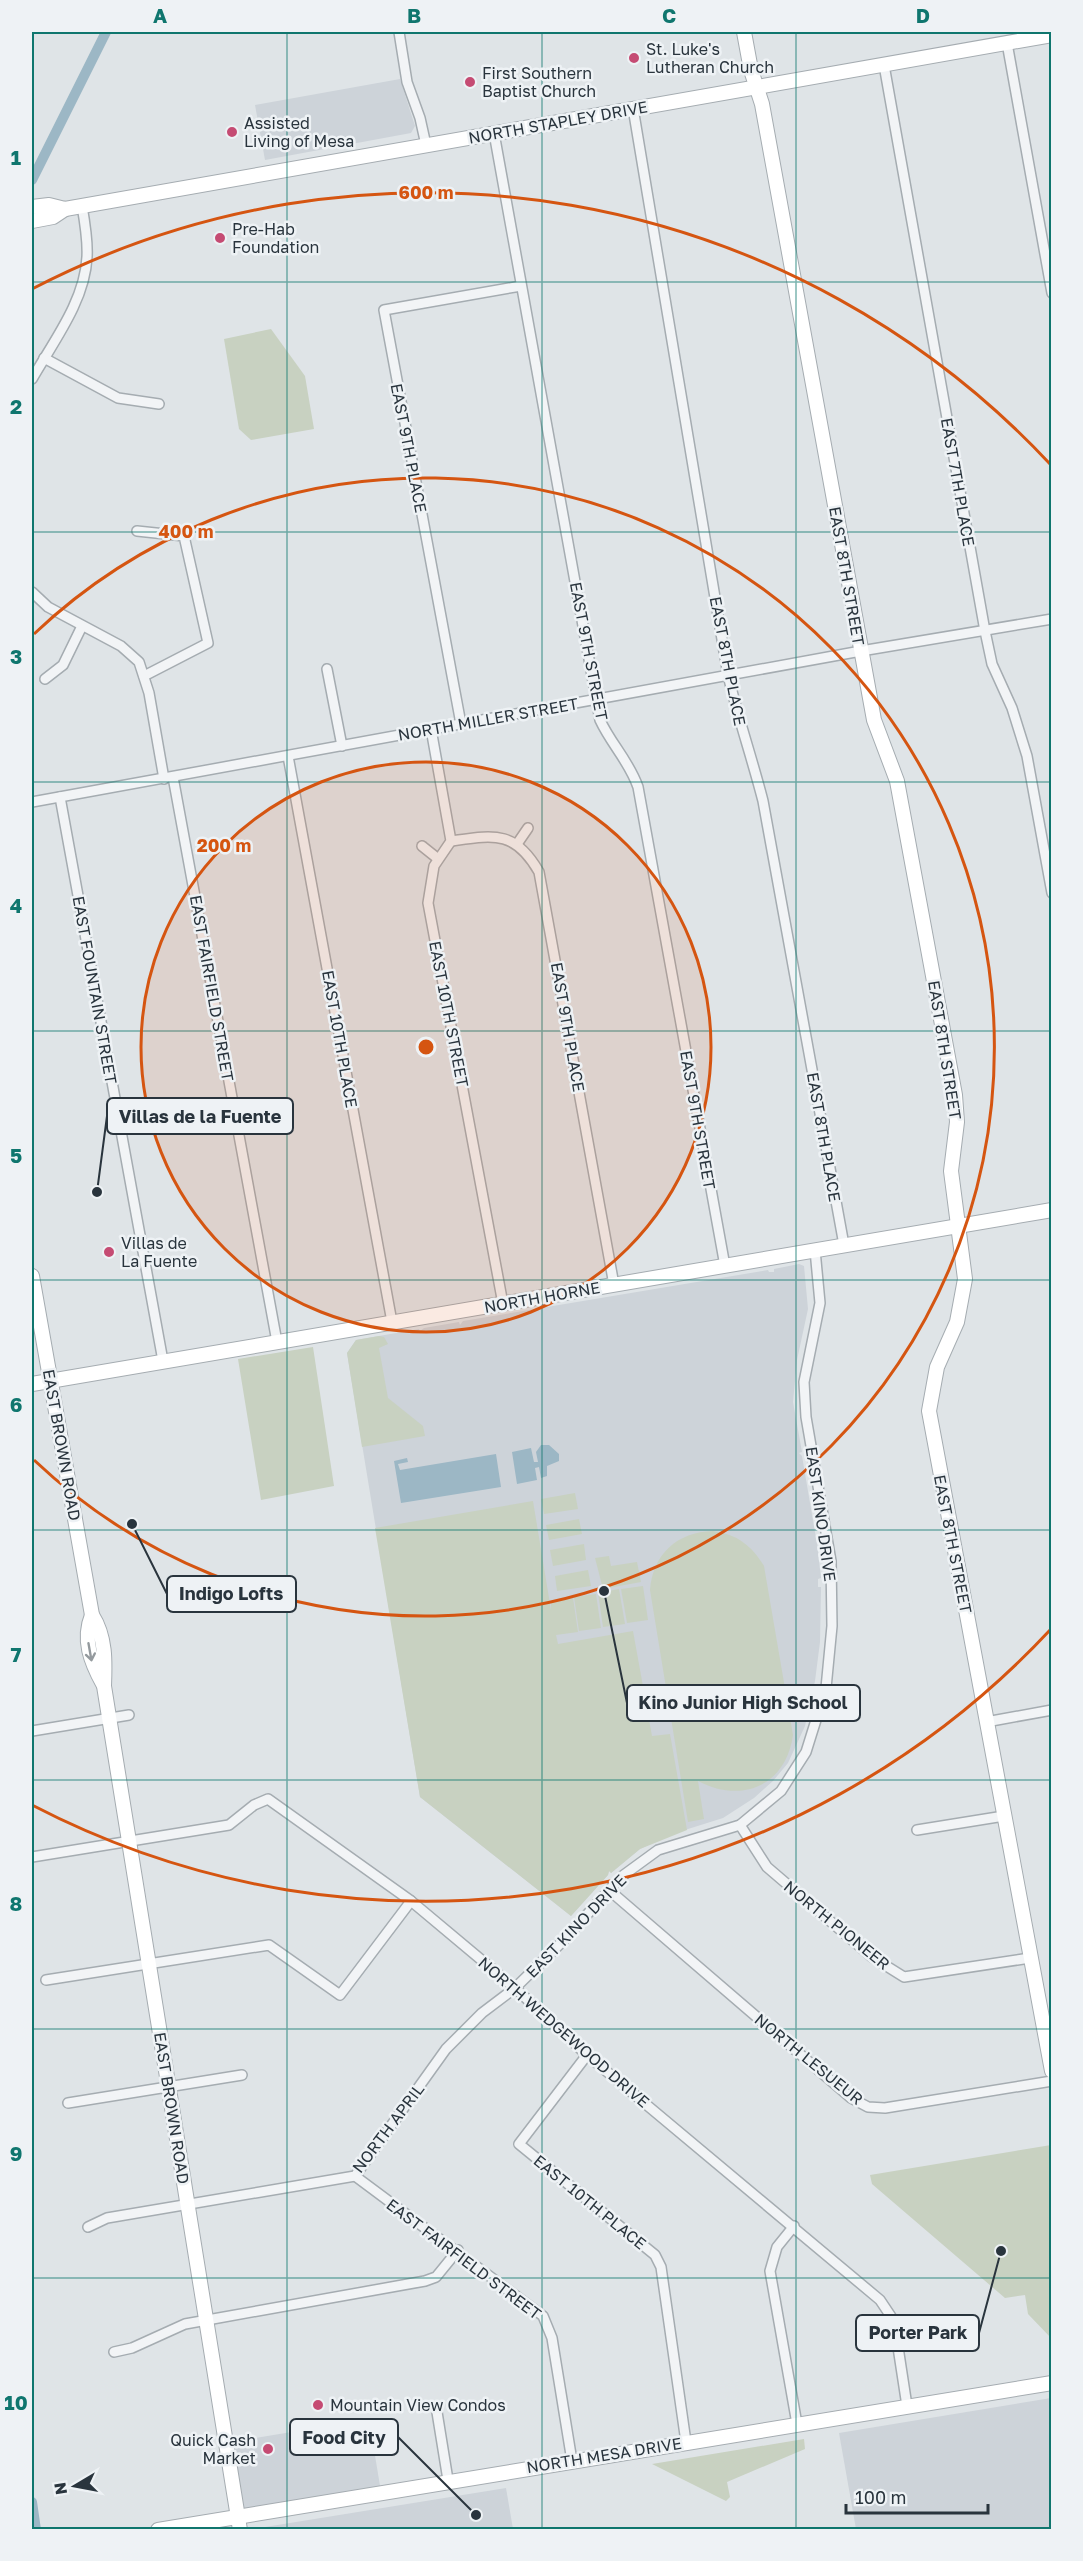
<svg xmlns="http://www.w3.org/2000/svg" width="1083" height="2561" viewBox="0 0 1083 2561" font-family="'Golos Text',sans-serif">
	<rect width="100%" height="100%" fill="#dfe4e7"/>
	<!-- built -->
	<g fill="#cdd3d9">
		<path d="M400,79L415,126L411,133L265,160L255,105Z"/>
		<path d="M799,1264L804,1266L808,1309L797,1360L793,1402L802,1452L799,1453L802,1456L817,1544L821,1578L818,1579V1587H821L820,1642L815,1681L805,1726L788,1763L773,1781L754,1798L723,1818L669,1835L640,1849L611,1873L609,1871L608,1875L571,1916L420,1797L347,1353L356,1340L419,1329L420,1331L424,1328L459,1322L460,1325L463,1321L768,1270L769,1272H774V1269Z"/>
		<path d="M1051,2398V2529H856L839,2433Z"/>
		<path d="M369,2419L381,2492L238,2516L226,2443Z"/>
		<path d="M506,2488L513,2529L259,2528Z"/>
	</g>
	<!-- green -->
	<g fill="#c8d1c1">
		<path d="M271,329L305,376L314,429L251,440L239,429L224,339Z"/>
		<path d="M379,1336L384,1337L388,1344L379,1348L388,1398L423,1426L425,1436L362,1447L347,1353L356,1340Z"/>
		<path d="M313,1347L334,1486L261,1500L238,1359Z"/>
		<path d="M575,1493L578,1509L544,1514L541,1499Z"/>
		<path d="M533,1501L551,1610V1601L573,1598L578,1632L556,1635L558,1644L633,1631L652,1736L670,1734L687,1830L640,1849L611,1873L609,1871L608,1875L571,1916L420,1797L375,1528Z"/>
		<path d="M579,1519L582,1534L549,1540L546,1525Z"/>
		<path d="M713,1531C737,1534 752,1546 764,1566L793,1735C786,1786 741,1804 698,1781L704,1819L688,1822L650,1590C653,1554 677,1532 713,1531Z"/>
		<path d="M584,1544L586,1560L553,1566L550,1550Z"/>
		<path d="M609,1556L611,1566L637,1562L641,1582L603,1589L595,1558Z"/>
		<path d="M588,1570L591,1586L557,1591L555,1576Z"/>
		<path d="M643,1586L648,1620L627,1623L621,1589Z"/>
		<path d="M619,1589L625,1624L603,1627L598,1593Z"/>
		<path d="M596,1594L601,1628L579,1631L574,1597Z"/>
		<path d="M1051,2145H1052L1051,2338L1028,2314L1025,2295L1005,2298L872,2184L870,2175Z"/>
		<path d="M804,2439L805,2449L727,2482L730,2497L726,2501L652,2464Z"/>
	</g>
	<!-- water -->
	<g fill="#9cb7c5">
		<path d="M541,1445H549L559,1454V1461L547,1466V1476L541,1478L539,1467L535,1468L537,1480L517,1484L512,1452L531,1448L534,1462H538L536,1452Z"/>
		<path d="M496,1454L501,1487L401,1503L394,1461L407,1458L408,1462L398,1464L400,1470Z"/>
	</g>
	<g fill="none" stroke-linecap="round" stroke-linejoin="round">
		<!-- canal -->
		<g stroke="#9cb7c5" stroke-width="10">
			<path d="M32,180L106,32"/>
			<path d="M32,2502L36,2530"/>
		</g>
		<defs>
			<g id="street">
				<path d="M399,32L407,82L420,118L426,145"/>
				<path d="M1007,43L1052,293"/>
				<path d="M884,65L985,631L992,664L1012,708L1027,756L1052,893"/>
				<path d="M633,108L728,675C738,718 752,758 763,801L844,1245"/>
				<path d="M494,133L600,720C611,744 629,761 638,787L725,1266"/>
				<path d="M44,358L118,398L159,404"/>
				<path d="M32,379C53,342 85,301 87,257C88,240 85,223 82,206"/>
				<path d="M137,531L184,536L208,643L144,676"/>
				<path d="M32,592L48,607L121,646L139,662L149,693L164,779"/>
				<path d="M327,669L342,746"/>
				<path d="M45,679L63,665L82,626"/>
				<path d="M461,724L384,310L521,286"/>
				<path d="M431,729L451,841L434,866L428,903L503,1304"/>
				<path d="M288,756L392,1322"/>
				<path d="M173,777L277,1342"/>
				<path d="M60,797L163,1361"/>
				<path d="M32,802L861,651L1052,619"/>
				<path d="M451,841C494,835 515,830 539,872L614,1285"/>
				<path d="M517,844L528,828"/>
				<path d="M422,846L437,858"/>
				<path d="M986,1722L1052,1710"/>
				<path d="M32,1731L129,1715"/>
				<path d="M740,1825L767,1867L872,1957L904,1977L1030,1958"/>
				<path d="M917,1830L1004,1816"/>
				<path d="M32,1857L229,1825L254,1805L268,1799L411,1901L515,1988L587,2055L880,2300L894,2321L907,2406"/>
				<path d="M609,1890L851,2098L868,2107L885,2108L1052,2081"/>
				<path d="M46,1980L269,1945L340,1995L411,1901"/>
				<path d="M587,2055L519,2144L655,2255L661,2267L686,2442"/>
				<path d="M68,2103L242,2075"/>
				<path d="M355,2176L543,2316L552,2338L572,2461"/>
				<path d="M794,2226L777,2247L770,2271L797,2424"/>
				<path d="M88,2227L107,2218L355,2176L446,2049L482,2013L515,1988L564,1940L621,1877L658,1850L740,1825L781,1791L806,1752L826,1688L832,1626L831,1561L806,1417L804,1382L820,1303L815,1250"/>
				<path d="M114,2352L132,2348L185,2324L425,2281L436,2277L458,2250"/>
				<path d="M436,2406L448,2480"/>
			</g>
			<g id="secondary">
				<path d="M744,32L751,70L762,104L874,720L897,781L955,1095L957,1122L951,1171L965,1279L957,1322L937,1367L929,1411L1052,2071"/>
				<path d="M32,207L49,205L65,209L1052,35"/>
				<path d="M32,221L53,217L65,209"/>
				<path d="M32,1276L92,1615C106,1637 105,1662 104,1686L240,2530"/>
				<path d="M32,1384L1052,1210"/>
				<path d="M92,1615C82,1640 91,1662 103,1684"/>
				<path d="M158,2530L1052,2383"/>
			</g>
		</defs>
		<!-- street casing -->
		<use href="#street" stroke="#a5acb1" stroke-width="12"/>
		<!-- secondary casing -->
		<use href="#secondary" stroke="#a5acb1" stroke-width="16"/>
		<!-- street -->
		<use href="#street" stroke="#f2f4f6" stroke-width="9"/>
		<!-- secondary -->
		<use href="#secondary" stroke="#fff" stroke-width="14"/>
	</g>
	<!-- one-way arrows -->
	<defs><path id="oneway-shaft" d="M-6 0H5M1.5-3L5.5 0L1.5 3" fill="none" stroke-width="1.6" stroke-linecap="round" stroke-linejoin="round" transform="scale(1.5)"/></defs>
	<use stroke="#949a9e" href="#oneway-shaft" transform="translate(90 1652) rotate(80)"/>
	<!-- grid -->
	<path fill="none" stroke="#0f766e" stroke-width="1.5" stroke-opacity="0.55" d="M287,32V2530M542,32V2530M796,32V2530M32,282H1052M32,532H1052M32,782H1052M32,1031H1052M32,1280H1052M32,1530H1052M32,1780H1052M32,2029H1052M32,2278H1052"/>
	<!-- distance rings -->
	<circle cx="426" cy="1047" r="285" fill="#d55511" fill-opacity=".12"/>
	<g fill="none" stroke="#d55511" stroke-width="3">
		<circle cx="426" cy="1047" r="285"/>
		<path d="M34 634A569 569 0 1 1 34 1460"/>
		<path d="M1051 1629A854 854 0 0 1 32 1805M32 289A854 854 0 0 1 1051 465"/>
	</g>
	<!-- markers -->
	<g fill="#c54b73" stroke="#eef2f5" stroke-width="2">
		<circle cx="634" cy="58" r="6"/>
		<circle cx="470" cy="82" r="6"/>
		<circle cx="232" cy="132" r="6"/>
		<circle cx="220" cy="238" r="6"/>
		<circle cx="109" cy="1252" r="6"/>
		<circle cx="318" cy="2405" r="6"/>
		<circle cx="268" cy="2449" r="6"/>
	</g>
	<g text-anchor="middle" dominant-baseline="central" stroke-width="5" stroke-linejoin="round" paint-order="stroke">
		<!-- poi labels -->
		<g font-size="16" fill="#29343d" stroke="#eef2f5" text-anchor="start">
			<text x="646" y="49">St. Luke's<tspan x="646" dy="18">Lutheran Church</tspan></text>
			<text x="482" y="73">First Southern<tspan x="482" dy="18">Baptist Church</tspan></text>
			<text x="244" y="123">Assisted<tspan x="244" dy="18">Living of Mesa</tspan></text>
			<text x="232" y="229">Pre-Hab<tspan x="232" dy="18">Foundation</tspan></text>
			<text x="121" y="1243">Villas de<tspan x="121" dy="18">La Fuente</tspan></text>
			<text x="330" y="2405">Mountain View Condos</text>
			<text x="256" y="2440" text-anchor="end">Quick Cash<tspan x="256" dy="18">Market</tspan></text>
		</g>
		<!-- street labels -->
		<g font-size="16" fill="#29343d" stroke="#eef2f5">
			<text transform="translate(558 122) rotate(-10)">NORTH STAPLEY DRIVE</text>
			<text transform="translate(409 448) rotate(79)">EAST 9TH PLACE</text>
			<text transform="translate(958 482) rotate(80)">EAST 7TH PLACE</text>
			<text transform="translate(847 576) rotate(80)">EAST 8TH STREET</text>
			<text transform="translate(589 651) rotate(79)">EAST 9TH STREET</text>
			<text transform="translate(728 661) rotate(79)">EAST 8TH PLACE</text>
			<text transform="translate(488 719) rotate(-10)">NORTH MILLER STREET</text>
			<text transform="translate(212 988) rotate(80)">EAST FAIRFIELD STREET</text>
			<text transform="translate(95 990) rotate(80)">EAST FOUNTAIN STREET</text>
			<text transform="translate(449 1014) rotate(79)">EAST 10TH STREET</text>
			<text transform="translate(568 1027) rotate(80)">EAST 9TH PLACE</text>
			<text transform="translate(340 1039) rotate(80)">EAST 10TH PLACE</text>
			<text transform="translate(945 1050) rotate(81)">EAST 8TH STREET</text>
			<text transform="translate(698 1120) rotate(80)">EAST 9TH STREET</text>
			<text transform="translate(824 1137) rotate(80)">EAST 8TH PLACE</text>
			<text transform="translate(542 1297) rotate(-10)">NORTH HORNE</text>
			<text transform="translate(62 1445) rotate(80)">EAST BROWN ROAD</text>
			<text transform="translate(821 1514) rotate(82)">EAST KINO DRIVE</text>
			<text transform="translate(953 1544) rotate(79)">EAST 8TH STREET</text>
			<text transform="translate(837 1925) rotate(39)">NORTH PIONEER</text>
			<text transform="translate(576 1926) rotate(-46)">EAST KINO DRIVE</text>
			<text transform="translate(564 2032) rotate(41)">NORTH WEDGEWOOD DRIVE</text>
			<text transform="translate(809 2059) rotate(39)">NORTH LESUEUR</text>
			<text transform="translate(172 2108) rotate(81)">EAST BROWN ROAD</text>
			<text transform="translate(388 2128) rotate(-53)">NORTH APRIL</text>
			<text transform="translate(590 2202) rotate(39)">EAST 10TH PLACE</text>
			<text transform="translate(464 2259) rotate(37)">EAST FAIRFIELD STREET</text>
			<text transform="translate(604 2455) rotate(-9)">NORTH MESA DRIVE</text>
		</g>
	</g>
	<circle cx="426" cy="1047" r="9" fill="#d55511" stroke="#eef2f5" stroke-width="3"/>
	<g font-size="18" text-anchor="middle" font-weight="bold" fill="#d55511" stroke="#eef2f5" stroke-width="5" stroke-linejoin="round" paint-order="stroke">
		<text x="426" y="199">600 m</text>
		<text x="186" y="538">400 m</text>
		<text x="224" y="852">200 m</text>
	</g>
	<!-- callouts -->
	<path fill="none" stroke="#29343d" stroke-width="2" d="M97 1192L107 1116M132 1524L167 1594M604 1591L627 1703M1001 2251L979 2333M476 2515L398 2437"/>
	<g fill="#29343d" stroke="#eef2f5" stroke-width="2">
		<circle cx="97" cy="1192" r="6"/>
		<circle cx="132" cy="1524" r="6"/>
		<circle cx="604" cy="1591" r="6"/>
		<circle cx="1001" cy="2251" r="6"/>
		<circle cx="476" cy="2515" r="6"/>
	</g>
	<g fill="#eef2f5" stroke="#29343d" stroke-width="2">
		<rect x="107" y="1098" width="186" height="36" rx="6"/>
		<rect x="167" y="1576" width="129" height="36" rx="6"/>
		<rect x="627" y="1685" width="233" height="36" rx="6"/>
		<rect x="856" y="2315" width="123" height="36" rx="6"/>
		<rect x="290" y="2419" width="108" height="36" rx="6"/>
	</g>
	<g font-size="18" text-anchor="middle" font-weight="bold" fill="#29343d">
		<text x="200" y="1123">Villas de la Fuente</text>
		<text x="231" y="1600">Indigo Lofts</text>
		<text x="743" y="1709">Kino Junior High School</text>
		<text x="918" y="2339">Porter Park</text>
		<text x="344" y="2444">Food City</text>
	</g>
	<!-- border -->
	<rect width="1083" height="2561" fill="none" stroke="#eef2f5" stroke-width="66"/>
	<!-- north arrow -->
	<g transform="translate(75 2486) rotate(260)" stroke="#eef2f5" stroke-width="4.5" paint-order="stroke">
	<path d="M0-4.5L10 22L0 15L-10 22Z" fill="#29343d"/>
	<text y="-9" font-size="16" font-weight="bold" text-anchor="middle" fill="#29343d">N</text>
	</g>
	<!-- scale -->
	<path d="M846 2504v9h142v-9" fill="none" stroke="#29343d" stroke-width="3"/>
	<text x="855" y="2504" font-size="18" fill="#29343d" stroke="#eef2f5" stroke-width="4.5" paint-order="stroke">100 m</text>
	<rect x="33" y="33" width="1017" height="2495" fill="none" stroke="#0f766e" stroke-width="2"/>
	<g font-size="20" text-anchor="middle" font-weight="bold" fill="#0f766e">
		<text x="160" y="23">A</text>
		<text x="414" y="23">B</text>
		<text x="669" y="23">C</text>
		<text x="923" y="23">D</text>
		<text x="16" y="165">1</text>
		<text x="16" y="414">2</text>
		<text x="16" y="664">3</text>
		<text x="16" y="913">4</text>
		<text x="16" y="1163">5</text>
		<text x="16" y="1412">6</text>
		<text x="16" y="1662">7</text>
		<text x="16" y="1911">8</text>
		<text x="16" y="2161">9</text>
		<text x="16" y="2410">10</text>
	</g>
</svg>
